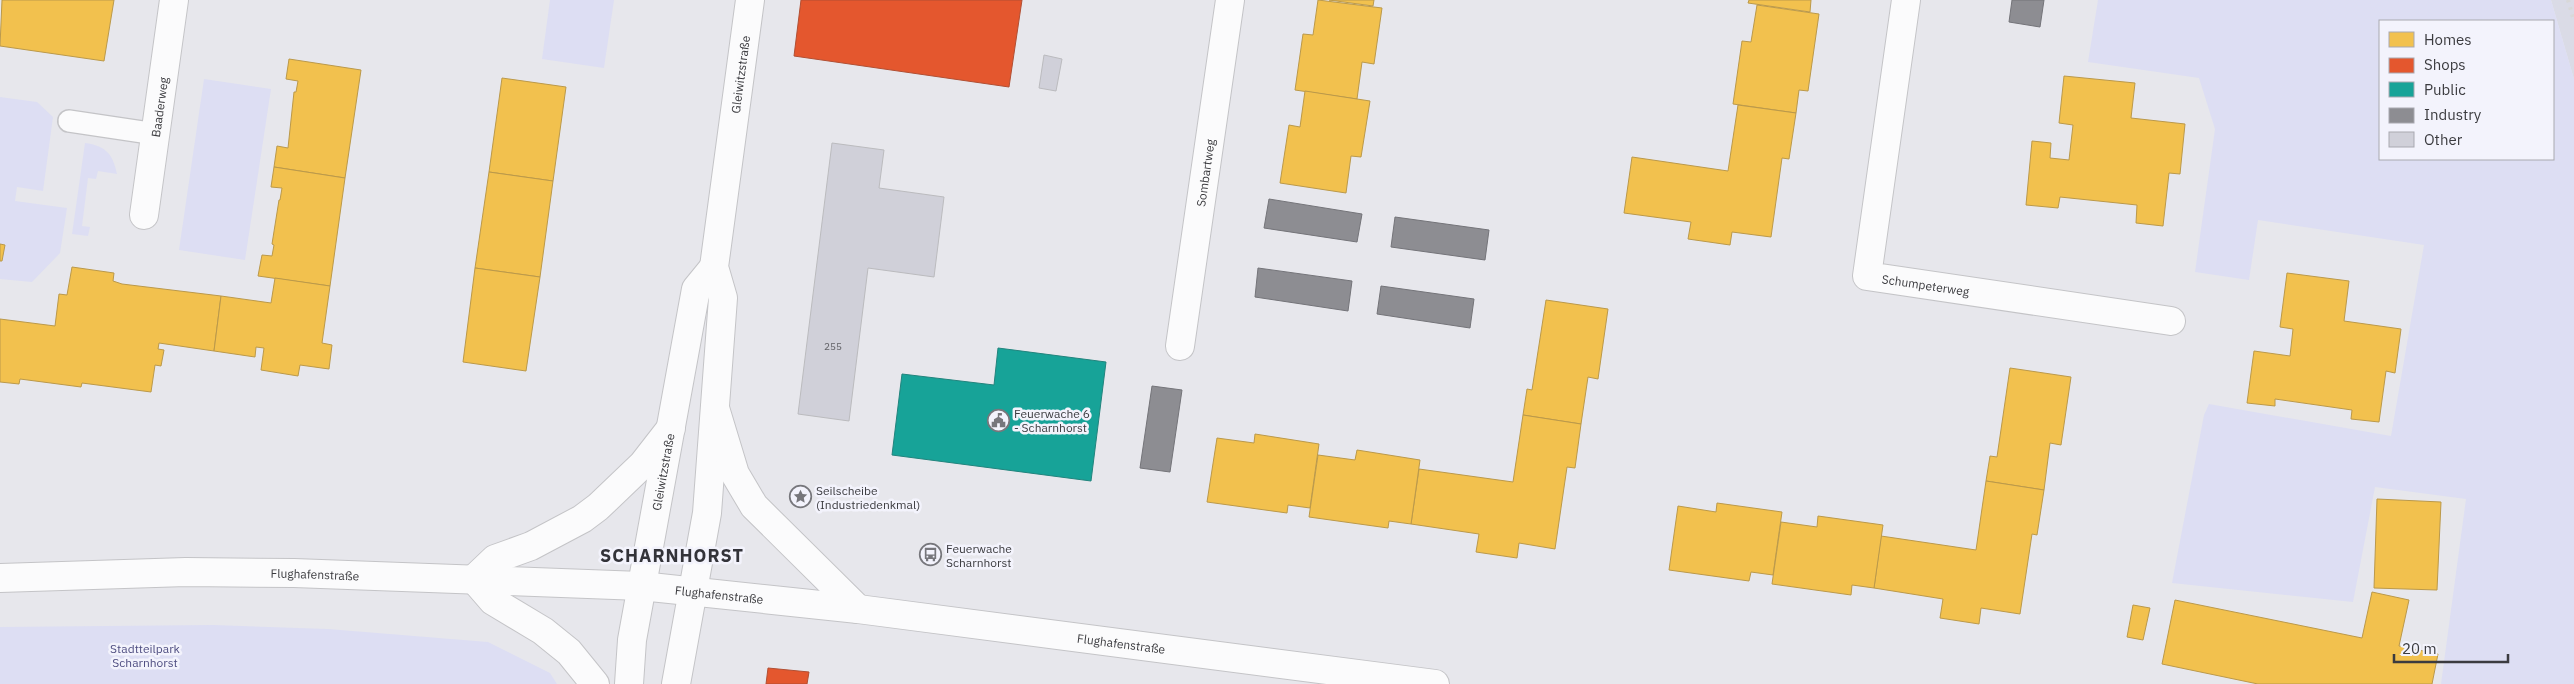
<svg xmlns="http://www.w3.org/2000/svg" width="2574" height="684" viewBox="0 0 2574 684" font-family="'IBM Plex Sans',sans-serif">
	<rect width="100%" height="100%" fill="#e7e7ec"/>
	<!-- built -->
	<path fill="#dadbe6" d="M2551,0H2574V79Z"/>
	<!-- green -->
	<g fill="#dddef3" fill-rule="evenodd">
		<path d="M550,0H614L604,68L542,59Z"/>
		<path d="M2098,0H2551L2574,79V684H2441L2466,499L2375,487L2353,602L2172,583L2204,415L2209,404L2391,436L2424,245L2258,220L2249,280L2195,272L2215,129L2199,78L2088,62ZM2380,21H2553V159H2380Z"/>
		<path d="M204,79L271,89L245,260L179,250Z"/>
		<path d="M0,97L37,102L53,117L43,191L17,187L15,201L67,208L60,253L32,282L0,279Z"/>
		<path d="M85,143C106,146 113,154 117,174L98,171L96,179L88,178L82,226L90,227L88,236L72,234Z"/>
		<path d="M213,625L328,629L488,642L550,673L557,684H0V627Z"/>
	</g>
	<!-- homes -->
	<g fill="#f2c14e" stroke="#bb994a">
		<path d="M2,0H114L104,61L0,46Z"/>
		<path d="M1318,0L1382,8L1374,64L1362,62L1357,99L1295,90L1303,34L1313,35Z"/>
		<path d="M1329,0H1374L1373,6Z"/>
		<path d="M1749,0H1811L1810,12L1748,3Z"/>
		<path d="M1757,5L1819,14L1808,91L1799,90L1796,113L1733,104L1742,41L1751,42Z"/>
		<path d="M289,59L361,70L345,178L274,167L277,146L288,148L294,92H296L298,81L286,79Z"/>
		<path d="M2064,76L2135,83L2131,118L2185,124L2180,174L2169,173L2163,226L2136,223L2137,205L2060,197L2058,208L2026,205L2032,141L2051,143L2050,158L2069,160L2073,125L2059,123Z"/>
		<path d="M502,78L566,87L553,181L489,172Z"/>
		<path d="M1305,91L1370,101L1361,157L1351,156L1346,193L1280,183L1289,125L1300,127Z"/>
		<path d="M1738,105L1796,113L1789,159L1782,158L1771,237L1732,232L1730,245L1688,239L1691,222L1624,213L1632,157L1728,171Z"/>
		<path d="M274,167L345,178L330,286L258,276L262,255L272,256L274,245L272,244L279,200H280L282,188L271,187Z"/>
		<path d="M489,172L553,181L540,277L475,268Z"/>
		<path d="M0,244L5,245L2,261H0Z"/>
		<path d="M72,267L114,273L113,281L122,284L221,296L214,351L159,343L158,349L164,350L161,366L155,365L151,392L82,383L81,387L20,379L19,384L0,382V319L55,326L59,294L67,295Z"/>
		<path d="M475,268L540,277L526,371L463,362Z"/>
		<path d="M2287,273L2349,281L2344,321L2401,329L2395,373L2386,371L2379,422L2351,419L2352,410L2275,399V406L2247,403L2254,351L2290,356L2293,329L2280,327Z"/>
		<path d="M275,278L330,286L322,343L332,345L329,369L300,365L298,376L261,370L264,348L256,347L255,357L214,351L221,296L271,303Z"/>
		<path d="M1546,300L1608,309L1598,379L1588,377L1581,424L1523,415L1527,389L1532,390Z"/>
		<path d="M2010,368L2071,377L2061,445L2050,443L2044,490L1986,481L1990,456L1997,457Z"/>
		<path d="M1523,415L1581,424L1575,468L1567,467L1555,549L1519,543L1517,558L1476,552L1479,534L1411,524L1419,469L1513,482Z"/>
		<path d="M1255,434L1319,444L1310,508L1288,505L1287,513L1207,502L1217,438L1254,443Z"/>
		<path d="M1357,450L1420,460L1411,524L1389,521L1388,528L1309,517L1318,455L1355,460Z"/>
		<path d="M1986,481L2044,490L2037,535L2032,534L2020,614L1981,608L1979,624L1940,618L1943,599L1874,588L1881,536L1976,550Z"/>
		<path d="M2377,499L2441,502L2437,590L2374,588Z"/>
		<path d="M1717,503L1782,512L1773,575L1751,572L1749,581L1669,570L1678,506L1716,512Z"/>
		<path d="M1818,516L1883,525L1874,588L1852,585L1851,595L1772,584L1781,522L1817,527Z"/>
		<path d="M2372,592L2409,600L2399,646L2438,654L2432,684H2258L2162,664L2175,600L2362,638Z"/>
		<path d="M2133,605L2150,608L2143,640L2127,637Z"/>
	</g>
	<!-- shops -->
	<g fill="#e4572e" stroke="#b14f33">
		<path d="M801,0H1022L1009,87L794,56Z"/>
		<path d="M768,668L809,672L807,684H766Z"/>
	</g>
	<!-- public -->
	<path fill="#17a398" stroke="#22847d" d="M998,348L1106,362L1091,481L892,455L902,374L994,385Z"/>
	<!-- industry -->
	<g fill="#8d8d92" stroke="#747479">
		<path d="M2012,0H2044L2040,27L2009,22Z"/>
		<path d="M1269,199L1362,214L1357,242L1264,228Z"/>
		<path d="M1395,217L1489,230L1485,260L1391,247Z"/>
		<path d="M1258,268L1352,281L1348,311L1255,297Z"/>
		<path d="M1381,286L1474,299L1470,328L1377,314Z"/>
		<path d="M1152,386L1182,390L1170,472L1140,468Z"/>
	</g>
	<!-- building -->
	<g fill="#d0d0d9" stroke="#bbbbbe">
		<path d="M1044,55L1062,59L1056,91L1039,88Z"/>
		<path d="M832,143L884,150L879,188L944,197L934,277L868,268L849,421L798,414Z"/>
	</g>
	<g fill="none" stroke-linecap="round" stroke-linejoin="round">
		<defs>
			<path id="service" d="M69,121L156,134"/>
			<g id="minor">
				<path id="s1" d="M1906,0L1867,276L2171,321"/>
				<path id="s2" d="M144,215L174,0"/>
				<path id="s3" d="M1180,346L1230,0"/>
			</g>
			<g id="tertiary">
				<path id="s4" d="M629,684L632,640L696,289L714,267"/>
				<path id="s5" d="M676,684L707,513L723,298L714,267L750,0"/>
			</g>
			<g id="secondary">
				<path d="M715,408L735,474L754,506L858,609"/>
				<path id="s6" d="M0,578L186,572L294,573L641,586L858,609L1435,684"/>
				<path d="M474,579L495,559L531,546L582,519L598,507L643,464L671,428"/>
				<path d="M474,579L493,601L543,631L569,652L595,684"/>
			</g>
		</defs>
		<!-- service casing -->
		<use href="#service" stroke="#c4c4c7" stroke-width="24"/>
		<!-- minor casing -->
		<use href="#minor" stroke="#c4c4c7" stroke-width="30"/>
		<!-- tertiary casing -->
		<use href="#tertiary" stroke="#c4c4c7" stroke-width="30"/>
		<!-- secondary casing -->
		<use href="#secondary" stroke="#c4c4c7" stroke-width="30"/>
		<!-- service -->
		<use href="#service" stroke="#fbfbfc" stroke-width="21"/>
		<!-- minor -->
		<use href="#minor" stroke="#fbfbfc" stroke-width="28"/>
		<!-- tertiary -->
		<use href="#tertiary" stroke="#fbfbfc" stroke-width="28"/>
		<!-- secondary -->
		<use href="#secondary" stroke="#fbfbfc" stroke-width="28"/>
		<!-- rail -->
		<path stroke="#d8d8d8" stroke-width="4" stroke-dasharray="2.5 5" stroke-linecap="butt" d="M2568,0L2574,21"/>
	</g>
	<!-- icons -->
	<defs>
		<symbol id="civic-ring" viewBox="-11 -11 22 22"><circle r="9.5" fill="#f3f3fc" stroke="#77777c" stroke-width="1.5"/><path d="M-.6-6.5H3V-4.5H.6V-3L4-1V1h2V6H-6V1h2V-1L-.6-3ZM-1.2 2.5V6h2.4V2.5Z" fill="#77777c"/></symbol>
		<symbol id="sight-ring" viewBox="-11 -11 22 22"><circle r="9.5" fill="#f3f3fc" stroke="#77777c" stroke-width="1.5"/><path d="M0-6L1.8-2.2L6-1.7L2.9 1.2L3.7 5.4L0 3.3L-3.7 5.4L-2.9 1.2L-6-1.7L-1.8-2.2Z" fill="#77777c"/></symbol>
		<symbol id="bus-ring" viewBox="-11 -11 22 22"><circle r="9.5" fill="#f3f3fc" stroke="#77777c" stroke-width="1.5"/><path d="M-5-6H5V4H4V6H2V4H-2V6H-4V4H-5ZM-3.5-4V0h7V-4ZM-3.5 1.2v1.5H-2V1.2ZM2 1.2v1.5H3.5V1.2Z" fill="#77777c"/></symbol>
	</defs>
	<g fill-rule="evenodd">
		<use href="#civic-ring" x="986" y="408" width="25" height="25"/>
		<use href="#sight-ring" x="788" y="484" width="25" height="25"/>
		<use href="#bus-ring" x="918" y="542" width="25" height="25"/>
	</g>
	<g text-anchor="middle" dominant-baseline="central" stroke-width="5" stroke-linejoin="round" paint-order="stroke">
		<!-- number labels -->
		<g font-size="10" fill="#616166">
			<text x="833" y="346">255</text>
		</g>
		<!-- street labels -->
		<g font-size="12" fill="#3b3b3f" stroke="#f3f3fc">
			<text stroke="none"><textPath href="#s5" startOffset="616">Gleiwitzstraße</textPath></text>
			<text stroke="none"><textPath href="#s2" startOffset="109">Baaderweg</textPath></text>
			<text stroke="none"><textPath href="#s3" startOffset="175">Sombartweg</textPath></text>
			<text stroke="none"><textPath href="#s1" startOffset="338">Schumpeterweg</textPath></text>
			<text stroke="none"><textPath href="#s4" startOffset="215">Gleiwitzstraße</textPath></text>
			<text stroke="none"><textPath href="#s6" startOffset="315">Flughafenstraße</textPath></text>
			<text stroke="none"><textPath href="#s6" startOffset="720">Flughafenstraße</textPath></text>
			<text stroke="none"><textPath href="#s6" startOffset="1125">Flughafenstraße</textPath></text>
		</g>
		<!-- poi labels -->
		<g font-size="12" fill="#3b3b3f" stroke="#f3f3fc" text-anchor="start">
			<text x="1014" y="413">Feuerwache 6<tspan x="1014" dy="14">- Scharnhorst</tspan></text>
			<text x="816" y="490">Seilscheibe<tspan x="816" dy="14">(Industriedenkmal)</tspan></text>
			<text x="946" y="548">Feuerwache<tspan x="946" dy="14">Scharnhorst</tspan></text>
		</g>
		<!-- park labels -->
		<g font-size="12" fill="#4e4d80" stroke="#f3f3fc">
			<text x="145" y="648">Stadtteilpark<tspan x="145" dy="14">Scharnhorst</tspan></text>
		</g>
		<!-- district labels -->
		<g font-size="18" font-weight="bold" letter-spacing="1" fill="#333339" stroke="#f3f3fc">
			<text x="672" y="555">SCHARNHORST</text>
		</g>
	</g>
	<!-- legend -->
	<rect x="2379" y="20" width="175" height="140" fill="#f3f3fc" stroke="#a9a9b0"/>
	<rect x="2389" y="32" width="25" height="15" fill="#f2c14e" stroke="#a9a9b0"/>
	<text x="2424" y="45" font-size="15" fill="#3b3b3f">Homes</text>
	<rect x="2389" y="58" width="25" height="15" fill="#e4572e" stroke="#a9a9b0"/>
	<text x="2424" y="70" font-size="15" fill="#3b3b3f">Shops</text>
	<rect x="2389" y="82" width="25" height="15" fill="#17a398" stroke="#a9a9b0"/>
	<text x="2424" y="95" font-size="15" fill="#3b3b3f">Public</text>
	<rect x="2389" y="108" width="25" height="15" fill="#8d8d92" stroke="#a9a9b0"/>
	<text x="2424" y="120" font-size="15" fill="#3b3b3f">Industry</text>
	<rect x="2389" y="132" width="25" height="15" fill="#d0d0d9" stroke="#a9a9b0"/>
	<text x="2424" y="145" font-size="15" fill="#3b3b3f">Other</text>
	<!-- scale -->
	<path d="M2394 654v8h114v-8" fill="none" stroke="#3b3b3f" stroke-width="2.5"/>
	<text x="2402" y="654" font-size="15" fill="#3b3b3f" stroke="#f3f3fc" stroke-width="4" paint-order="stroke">20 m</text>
</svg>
